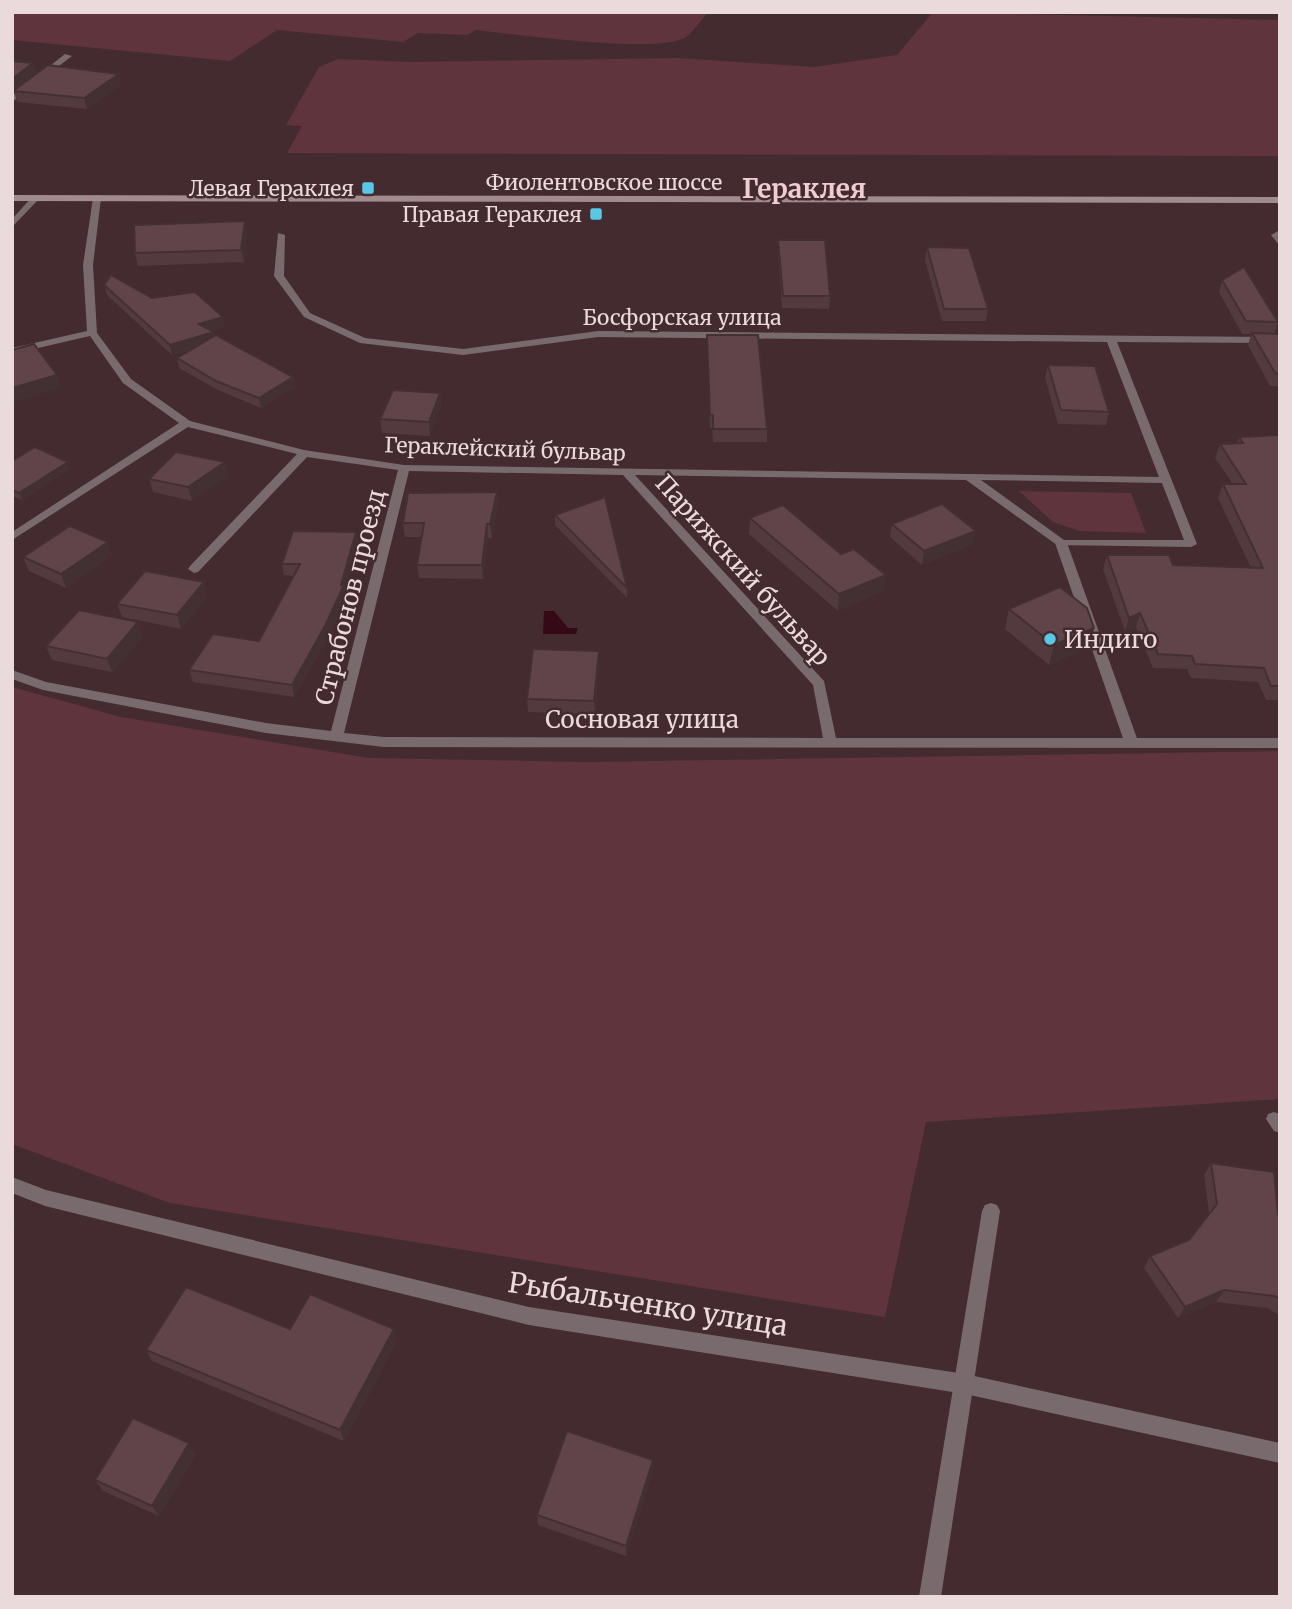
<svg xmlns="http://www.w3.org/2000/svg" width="1292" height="1609" viewBox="0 0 1292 1609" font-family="Merriweather,serif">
	<rect width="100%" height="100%" fill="#442b2f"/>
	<!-- green -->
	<g fill="#60343c">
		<path d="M12,12H708C701,20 694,31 686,37C660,55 513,34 476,30L467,35L418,33L403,42L277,30L230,61L12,40Z"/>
		<path d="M933,12L1280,20V156L287,153L302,126L286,125L319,67L338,59L410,62L677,58L814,67L897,55Z"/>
		<path d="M1019,491L1131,493L1146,533L1080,531L1053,522Z"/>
		<path d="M12,687L121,717L369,758L585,762L1280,751V1099L926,1122L885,1317L170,1203L12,1144Z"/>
	</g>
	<!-- water -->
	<path fill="#350915" d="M544,611H554L568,628H578L576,634H543Z"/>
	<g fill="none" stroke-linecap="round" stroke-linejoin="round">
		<!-- service -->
		<g fill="#796b6d" fill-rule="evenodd">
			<path d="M33,196L40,198L12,227V219Z"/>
			<path d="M1061,540L1067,543L1139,744L1137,747H1127L1125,744L1055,543Z"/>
			<path d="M991,1203L997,1205L1000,1211L941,1597H919L982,1211L985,1205Z"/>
		</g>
		<!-- minor -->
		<g fill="#796b6d" fill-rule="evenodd">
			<path d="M65,54L72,56L12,102V96Z"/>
			<path d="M97,195L101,198L93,265L97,333L131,379L190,421L304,450L404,465L1159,477L1107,342L598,337L463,355L360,343L304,317L274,276L278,233L285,235L284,276L310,313L365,338L463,349L598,331L1280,337V343L1117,342L1197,544L1191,547L1057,545L966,480L635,475L824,681L836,738H1280V748L384,747L266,733L43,690L12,679V670L46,682L266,723L331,731L398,470L307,457L198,572L194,573L188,569L190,566L297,454L188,427L12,540V532L179,423L123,383L90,336L12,354V348L87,331L83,265L93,198ZM409,471L623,475L813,685L823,738L384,737L344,733ZM981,480L1162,483L1184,540H1064Z"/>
			<path d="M1280,230V246L1271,235Z"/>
			<path d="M1274,1112L1280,1114V1133L1274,1131L1266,1119L1268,1114Z"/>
			<path d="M12,1177L46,1190L529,1307L965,1374L1280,1443V1463L965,1394L529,1325L45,1206L12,1193Z"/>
		</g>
		<!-- secondary -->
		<path fill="#a08b8e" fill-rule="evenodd" d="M12,195L1280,197V203L12,201Z"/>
	</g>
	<!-- wall -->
	<g fill="#533a3f">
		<path d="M33,63L36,74L121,85L87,109L17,102L14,91L12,92Z"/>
		<path d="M247,233L244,262L138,266L135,253Z"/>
		<path d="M778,240L830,296L829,309L782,308L778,252Z"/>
		<path d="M927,247L988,309L986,321H942L925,260Z"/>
		<path d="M1222,280L1278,322L1274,334H1280V386H1270L1248,345L1251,334H1242L1219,292Z"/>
		<path d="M104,285L152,298L225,327L212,331L214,332V336L295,387L261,408L218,390L179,368L177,358L191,350L172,355L107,295Z"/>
		<path d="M707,335L767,429V442H713L712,428H710Z"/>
		<path d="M1048,365L1109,412L1106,425L1058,424L1045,378Z"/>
		<path d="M440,393L441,406L430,436L382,433L380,419Z"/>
		<path d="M1280,435V700H1266L1258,682L1191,678L1187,669L1153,668L1136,627L1125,631L1103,569L1107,555L1173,565L1251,568L1218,498L1223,484H1233L1215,458L1220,444H1237L1239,437Z"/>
		<path d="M12,461L68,462L70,468L22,500L12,496Z"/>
		<path d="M228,476L192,501L153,492L149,479Z"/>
		<path d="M497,492L498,506L492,538H488L483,579L419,578L417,565L422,537H405L403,523Z"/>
		<path d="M555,515L627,588V598L555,525Z"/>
		<path d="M750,518L841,554L886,575L883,591L838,611L749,534Z"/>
		<path d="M892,524L973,544L922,565L890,537Z"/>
		<path d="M356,532L358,544L345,590L346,597L328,638L294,697L193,682L189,670L259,641L294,576L284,575L282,564Z"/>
		<path d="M112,555L66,588L29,571L23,557Z"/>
		<path d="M204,582L207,596L181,629L122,617L117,604Z"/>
		<path d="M1009,609L1094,628L1089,648L1049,665L1005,629Z"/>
		<path d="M138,622L143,636L112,672L52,660L46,646Z"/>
		<path d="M599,665L595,714L528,712L527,699Z"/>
		<path d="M1211,1163L1278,1214L1280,1217V1316L1267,1308L1216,1302L1178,1318L1144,1268L1150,1256L1189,1240L1209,1213L1204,1175Z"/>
		<path d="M397,1341L344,1441L152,1361L146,1350Z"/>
		<path d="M196,1454L159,1516L103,1491L95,1480Z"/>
		<path d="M653,1470L626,1556L538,1525L537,1515Z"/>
	</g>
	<!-- shaded-wall -->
	<g fill="#433033">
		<path d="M33,63L36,74L12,92V79Z"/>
		<path d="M119,74L121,85L87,109L84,98Z"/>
		<path d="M245,221L247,233L244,262L241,250Z"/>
		<path d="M223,317L225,327L202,335L199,324Z"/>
		<path d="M214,332L216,343L172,355L170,345Z"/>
		<path d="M57,375L61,388L12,403V388Z"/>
		<path d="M293,377L295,387L261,408L259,398Z"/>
		<path d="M440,393L441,406L430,436L429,422Z"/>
		<path d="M68,462L70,468L22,500L19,493Z"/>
		<path d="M225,462L228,476L192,501L188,487Z"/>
		<path d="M497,492L498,506L492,538L490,524Z"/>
		<path d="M487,524L488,538L483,579L482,565Z"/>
		<path d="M976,531L973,544L922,565L924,551Z"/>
		<path d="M356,532L358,544L345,590L346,597L328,638L294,697L292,685L341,585Z"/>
		<path d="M108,542L112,555L66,588L61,574Z"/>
		<path d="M886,575L883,591L838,611L839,594Z"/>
		<path d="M204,582L207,596L181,629L177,615Z"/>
		<path d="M1140,613L1136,627L1125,631L1129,618Z"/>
		<path d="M138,622L143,636L112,672L107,659Z"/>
		<path d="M1094,628L1089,648L1049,665L1054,645Z"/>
		<path d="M599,651V665L595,714L594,701Z"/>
		<path d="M12,1215L18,1225L12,1233Z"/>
		<path d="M1224,1290L1216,1302L1178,1318L1185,1307Z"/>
		<path d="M394,1329L397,1341L344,1441L340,1430Z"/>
		<path d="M189,1443L196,1454L159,1516L152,1506Z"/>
		<path d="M653,1460V1470L626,1556V1546Z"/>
	</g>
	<!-- building -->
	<g fill="#604449" stroke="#433033" stroke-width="2">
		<path d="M12,61L33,63L12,79Z"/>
		<path d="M48,65L119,74L84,98L13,91Z"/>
		<path d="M245,221L241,250L135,253L134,225Z"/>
		<path d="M778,240H825L830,296H783Z"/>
		<path d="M927,247L969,248L988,309H944Z"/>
		<path d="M1244,267L1278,322L1246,321L1222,280Z"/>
		<path d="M111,275L152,298L195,292L223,317L199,324L214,332L170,345L104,285Z"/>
		<path d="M1252,333L1280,334V374L1275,373Z"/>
		<path d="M216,335L293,377L259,398L216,381L177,358Z"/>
		<path d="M707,335H758L767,429H713V415H710Z"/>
		<path d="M34,344L57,375L12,388V350Z"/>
		<path d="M1048,365L1095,366L1109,412L1061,410Z"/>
		<path d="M393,390L440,393L429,422L380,419Z"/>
		<path d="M1280,435V686H1271L1264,668L1195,664L1192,656L1158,654L1140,613L1129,618L1107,555H1169L1173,565L1263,568L1223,484H1246L1220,444L1243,443L1239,437Z"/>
		<path d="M35,447L68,462L19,493L12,490V461Z"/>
		<path d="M176,452L225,462L188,487L149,479Z"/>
		<path d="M497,492L490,524H487L482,565H417L424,523H403L408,493Z"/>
		<path d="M605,497L627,588L555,515Z"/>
		<path d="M942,504L976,531L924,551L892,524Z"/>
		<path d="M783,505L841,554L854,549L886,575L839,594L750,518Z"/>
		<path d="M70,526L108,542L61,574L23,557Z"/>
		<path d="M293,531L356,532L341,585H344L325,626L292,685L189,670L213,634L259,641L300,564H282Z"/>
		<path d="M145,571L204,582L177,615L117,604Z"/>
		<path d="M1060,587L1087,608L1094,628L1054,645L1009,609Z"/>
		<path d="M79,610L138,622L107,659L46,646Z"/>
		<path d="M533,649L599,651L594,701L527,699Z"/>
		<path d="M1211,1163L1274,1172L1278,1214L1280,1217V1299L1275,1296L1224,1290L1185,1307L1150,1256L1189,1240L1217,1204Z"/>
		<path d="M186,1287L290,1329L310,1294L394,1329L340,1430L146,1350Z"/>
		<path d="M133,1418L189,1443L152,1506L95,1480Z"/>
		<path d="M567,1431L653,1460L626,1546L537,1515Z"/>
	</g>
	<!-- markers -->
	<g fill="#5ac8e5" stroke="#442b2f" stroke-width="2.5">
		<rect x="361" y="181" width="14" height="14" rx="3.5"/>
		<rect x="589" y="207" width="14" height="14" rx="3.5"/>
		<circle cx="1050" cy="639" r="7"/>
	</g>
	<g text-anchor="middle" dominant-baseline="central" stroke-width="5" stroke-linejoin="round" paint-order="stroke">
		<!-- far-street labels -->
		<g font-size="21" fill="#ebdadc" stroke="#442b2f">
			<text x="604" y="182">Фиолентовское шоссе</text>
			<text x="682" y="317">Босфорская улица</text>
			<text transform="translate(505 449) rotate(2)">Гераклейский бульвар</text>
		</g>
		<!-- far-poi labels -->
		<g font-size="21" fill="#ebdadc" stroke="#442b2f" text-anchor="end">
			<text x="354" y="188">Левая Гераклея</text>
			<text x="582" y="214">Правая Гераклея</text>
		</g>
		<!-- street labels -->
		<g font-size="24" fill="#ebdadc" stroke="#442b2f">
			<text transform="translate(743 570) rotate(48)">Парижский бульвар</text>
			<text transform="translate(350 597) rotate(-76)">Страбонов проезд</text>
			<text x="642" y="719">Сосновая улица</text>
		</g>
		<!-- poi labels -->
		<g font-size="24" fill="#ebdadc" stroke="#442b2f" text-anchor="start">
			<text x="1064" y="639">Индиго</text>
		</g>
		<!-- far-district labels -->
		<g font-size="26" font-weight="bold" fill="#efcdd1" stroke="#442b2f">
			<text x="804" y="188">Гераклея</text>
		</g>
		<!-- near-street labels -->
		<g font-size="28" fill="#ebdadc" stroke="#442b2f">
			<text transform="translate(648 1304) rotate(9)">Рыбальченко улица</text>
		</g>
	</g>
	<!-- border -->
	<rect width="1292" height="1609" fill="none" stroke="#ebdadc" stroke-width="28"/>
</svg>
